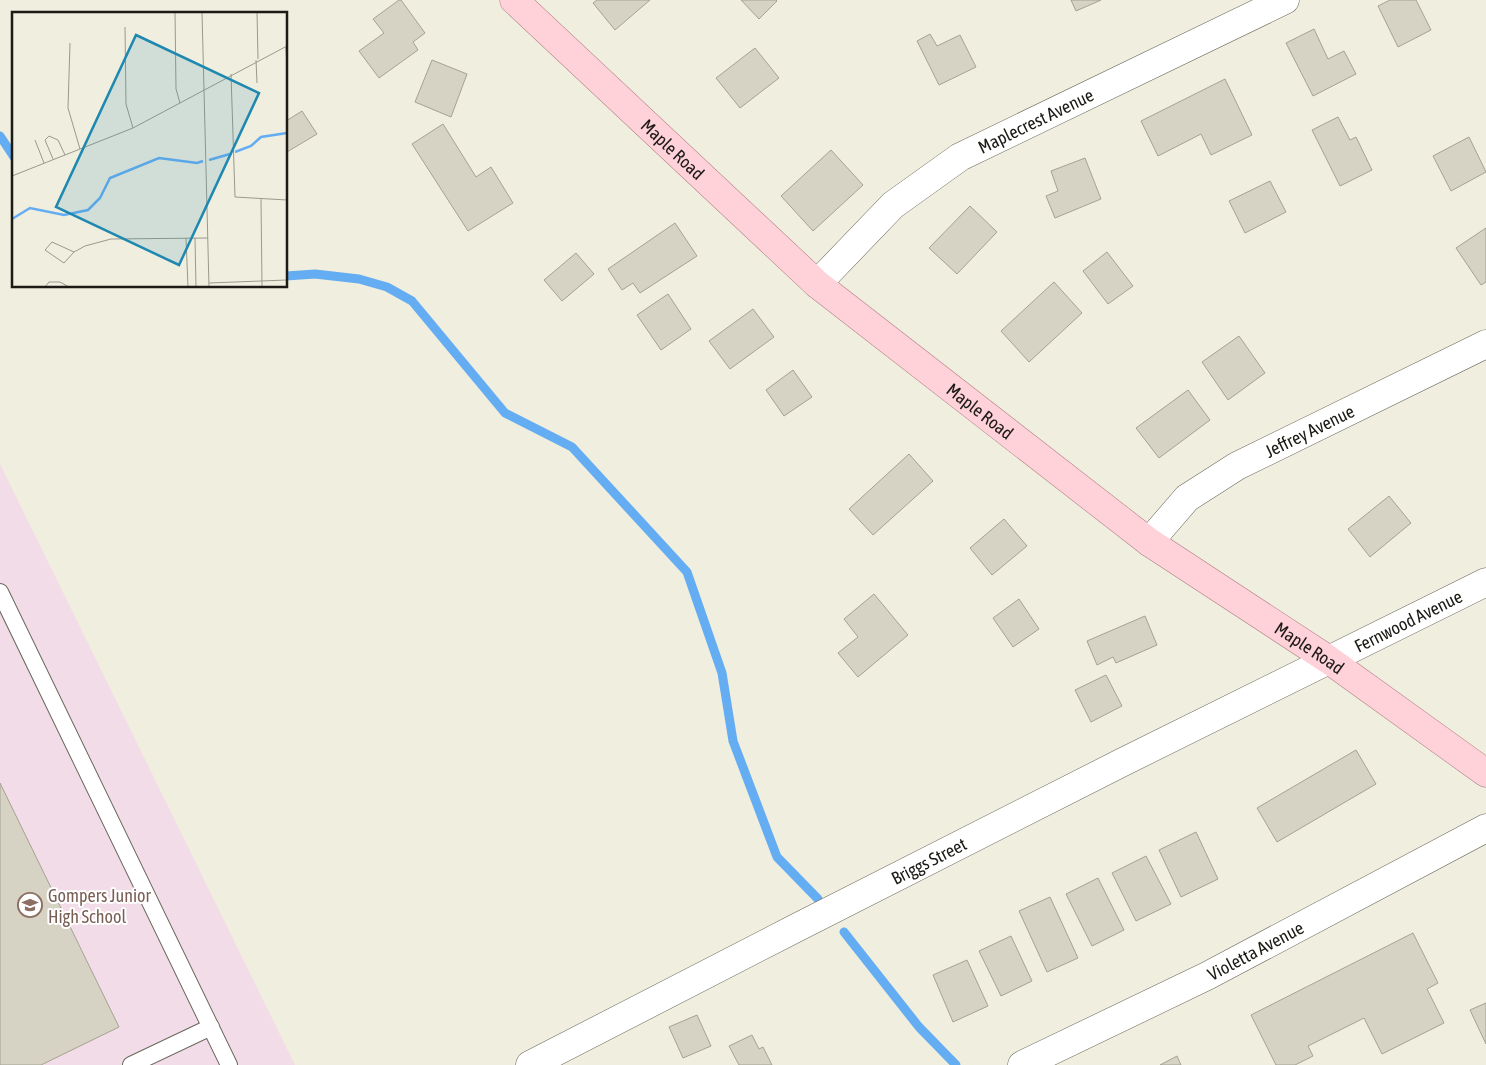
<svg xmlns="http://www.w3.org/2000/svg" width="1486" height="1065" viewBox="0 0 1486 1065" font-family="'Asap Condensed',sans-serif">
	<rect width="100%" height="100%" fill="#f0eede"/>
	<!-- education -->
	<path fill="#f2dce8" d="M0,464L295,1065H0Z"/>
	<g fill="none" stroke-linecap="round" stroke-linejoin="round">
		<!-- stream -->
		<g stroke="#65adf2" stroke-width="9">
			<path d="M0,136L14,157"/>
			<path d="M286,276L315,274L359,279L387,287L412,301L505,413L572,447L687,572L722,673L733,741L777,857L818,899"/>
			<path d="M844,932L919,1027L956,1065"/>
		</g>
	</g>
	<!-- building -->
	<g fill="#d6d3c4" stroke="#a4a293">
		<path d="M399,0H401L425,33L413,42L418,50L379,78L359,51L384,33L373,19Z"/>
		<path d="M597,0H650L615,30L593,3Z"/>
		<path d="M741,0H776L777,1L759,19Z"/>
		<path d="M1071,0H1101L1076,11Z"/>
		<path d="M1390,0H1416L1431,30L1398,47L1378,6Z"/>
		<path d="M1314,29L1328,59L1344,51L1356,74L1313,96L1286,43Z"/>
		<path d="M930,34L937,46L960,35L976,67L939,85L917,41Z"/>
		<path d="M755,48L779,78L740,108L716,78Z"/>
		<path d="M432,60L467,74L451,117L415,102Z"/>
		<path d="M1225,79L1252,135L1211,155L1201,134L1158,156L1141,121Z"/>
		<path d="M302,111L317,134L287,152L286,121Z"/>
		<path d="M1338,117L1350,140L1356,137L1372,170L1340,186L1312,130Z"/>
		<path d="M443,124L476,177L491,167L513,203L468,231L412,144Z"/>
		<path d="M1469,137L1486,172L1451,191L1433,156Z"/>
		<path d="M831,150L863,185L813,231L781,196Z"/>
		<path d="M1085,158L1101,199L1055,218L1046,196L1058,191L1051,171Z"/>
		<path d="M1270,181L1286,212L1245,233L1229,201Z"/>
		<path d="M970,206L997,232L957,274L929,248Z"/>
		<path d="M675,223L697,256L640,293L633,283L622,290L608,269Z"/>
		<path d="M1486,228V282L1481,285L1456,248Z"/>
		<path d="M1107,252L1133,286L1108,304L1083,271Z"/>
		<path d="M576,253L594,274L562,301L544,280Z"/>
		<path d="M1054,282L1082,313L1029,362L1001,331Z"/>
		<path d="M668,294L691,329L661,350L637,315Z"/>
		<path d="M753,309L774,337L730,369L709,341Z"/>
		<path d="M1239,336L1265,373L1228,400L1202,362Z"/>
		<path d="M793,370L812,397L784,416L766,390Z"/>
		<path d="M1188,390L1210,420L1159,458L1136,428Z"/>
		<path d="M909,454L933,481L873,535L849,509Z"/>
		<path d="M1389,496L1411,523L1370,557L1348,529Z"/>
		<path d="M1004,519L1027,546L992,575L970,548Z"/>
		<path d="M874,594L908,635L858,677L838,653L858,637L844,619Z"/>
		<path d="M1019,599L1039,629L1013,647L993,618Z"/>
		<path d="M1145,616L1157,645L1116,663L1113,657L1097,665L1087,641Z"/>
		<path d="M1106,675L1122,706L1091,722L1075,690Z"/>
		<path d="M1356,750L1376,784L1277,842L1257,808Z"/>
		<path d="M0,783L119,1027L41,1065H0Z"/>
		<path d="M1196,832L1218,879L1181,897L1159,850Z"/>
		<path d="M1146,856L1171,904L1136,921L1112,873Z"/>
		<path d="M1098,878L1124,930L1092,946L1066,894Z"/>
		<path d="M1050,897L1078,958L1047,972L1019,911Z"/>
		<path d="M1413,933L1438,983L1427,989L1444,1023L1382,1054L1364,1018L1308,1046L1313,1056L1295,1065H1276L1251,1015Z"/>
		<path d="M1011,936L1032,981L1001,996L979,951Z"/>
		<path d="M967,960L988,1006L953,1022L933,975Z"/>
		<path d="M1486,1003V1044L1470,1010Z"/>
		<path d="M697,1015L711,1046L683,1058L669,1027Z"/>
		<path d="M752,1035L759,1049L763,1047L772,1065H739L729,1046Z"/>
		<path d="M1177,1056L1181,1065H1160Z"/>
	</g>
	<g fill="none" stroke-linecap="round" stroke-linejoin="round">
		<defs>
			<g id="service">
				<path d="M0,592L229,1065"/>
				<path d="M131,1065L211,1027"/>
			</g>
			<g id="minor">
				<path id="s1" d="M817,284L893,205L960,157L1285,0"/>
				<path id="s2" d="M1149,542L1187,498L1237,466L1486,344"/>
				<path id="s3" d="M1022,1065L1207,976L1486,828"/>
			</g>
			<g id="tertiary">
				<path id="s4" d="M530,1065L798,927L1121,763L1486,582"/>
			</g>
			<g id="primary">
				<path id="s5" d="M514,0L817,284L1149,542L1329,660L1486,773"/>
			</g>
		</defs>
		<!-- service casing -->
		<use href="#service" stroke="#6a685b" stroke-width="18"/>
		<!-- minor casing -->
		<use href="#minor" stroke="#6a685b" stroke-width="29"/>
		<!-- tertiary casing -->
		<use href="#tertiary" stroke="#6a685b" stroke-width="29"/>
		<!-- primary casing -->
		<use href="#primary" stroke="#af7d84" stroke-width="29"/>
		<!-- service -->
		<use href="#service" stroke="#fff" stroke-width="16"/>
		<!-- minor -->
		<use href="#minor" stroke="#fff" stroke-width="28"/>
		<!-- tertiary -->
		<use href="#tertiary" stroke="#fff" stroke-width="28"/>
		<!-- primary -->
		<use href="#primary" stroke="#ffd1d9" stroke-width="28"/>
	</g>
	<!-- icons -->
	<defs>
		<symbol id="school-ring" viewBox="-11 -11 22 22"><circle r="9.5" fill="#fff" stroke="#8d6e63" stroke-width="1.5"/><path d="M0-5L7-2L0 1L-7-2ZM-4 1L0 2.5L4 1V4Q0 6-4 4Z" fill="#8d6e63"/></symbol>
	</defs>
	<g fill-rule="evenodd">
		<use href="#school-ring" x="16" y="891" width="28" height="28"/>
	</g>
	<g text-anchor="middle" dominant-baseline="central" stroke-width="4" stroke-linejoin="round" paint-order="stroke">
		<!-- street labels -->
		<g font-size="18" fill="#1b1a14" stroke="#fff">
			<text stroke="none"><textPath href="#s1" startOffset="276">Maplecrest Avenue</textPath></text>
			<text stroke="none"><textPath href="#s5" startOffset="218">Maple Road</textPath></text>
			<text stroke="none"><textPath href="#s5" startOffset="622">Maple Road</textPath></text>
			<text stroke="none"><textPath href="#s2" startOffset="198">Jeffrey Avenue</textPath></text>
			<text stroke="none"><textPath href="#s4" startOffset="984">Fernwood Avenue</textPath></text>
			<text stroke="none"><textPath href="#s5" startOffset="1028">Maple Road</textPath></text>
			<text stroke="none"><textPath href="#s4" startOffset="448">Briggs Street</textPath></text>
			<text stroke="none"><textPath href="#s3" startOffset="260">Violetta Avenue</textPath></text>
		</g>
		<!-- education labels -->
		<g font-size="18" fill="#785e54" stroke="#fff" text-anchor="start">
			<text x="48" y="895">Gompers Junior<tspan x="48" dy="21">High School</tspan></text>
		</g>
	</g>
	<!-- overview -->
	<g transform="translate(12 12)">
		<rect width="275" height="275" fill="#f0eede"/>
		<path fill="none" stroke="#65adf2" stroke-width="2.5" d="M223,140L239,134L249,125L275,121M197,148L218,142M0,207L18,196L52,203L76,198L88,186L98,166L147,146L185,151L191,149"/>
		<path fill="none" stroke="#9b998d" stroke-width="1" d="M163,0L164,77L168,91M190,0L197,275M245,0L246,47M113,15L114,92L121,116M58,31L56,96L68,137M274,35L275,59M244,48L245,71M219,62L223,185L275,188M23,128L32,151M41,147L33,128L37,124L46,128L53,143M0,164L121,116L275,34M249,187L250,275M174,226L176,275M183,226L184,275M62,240L52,251L33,238L40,230L62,240L73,234L99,227L196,226M197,271L275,268M33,275L37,270H48L57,275"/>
		<path fill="#1e88b0" fill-opacity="0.15" stroke="#1e88b0" stroke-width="2.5" d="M124,23L247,81L167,253L44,195Z"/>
		<rect width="275" height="275" fill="none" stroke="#1b1a14" stroke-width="2.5"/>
	</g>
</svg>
